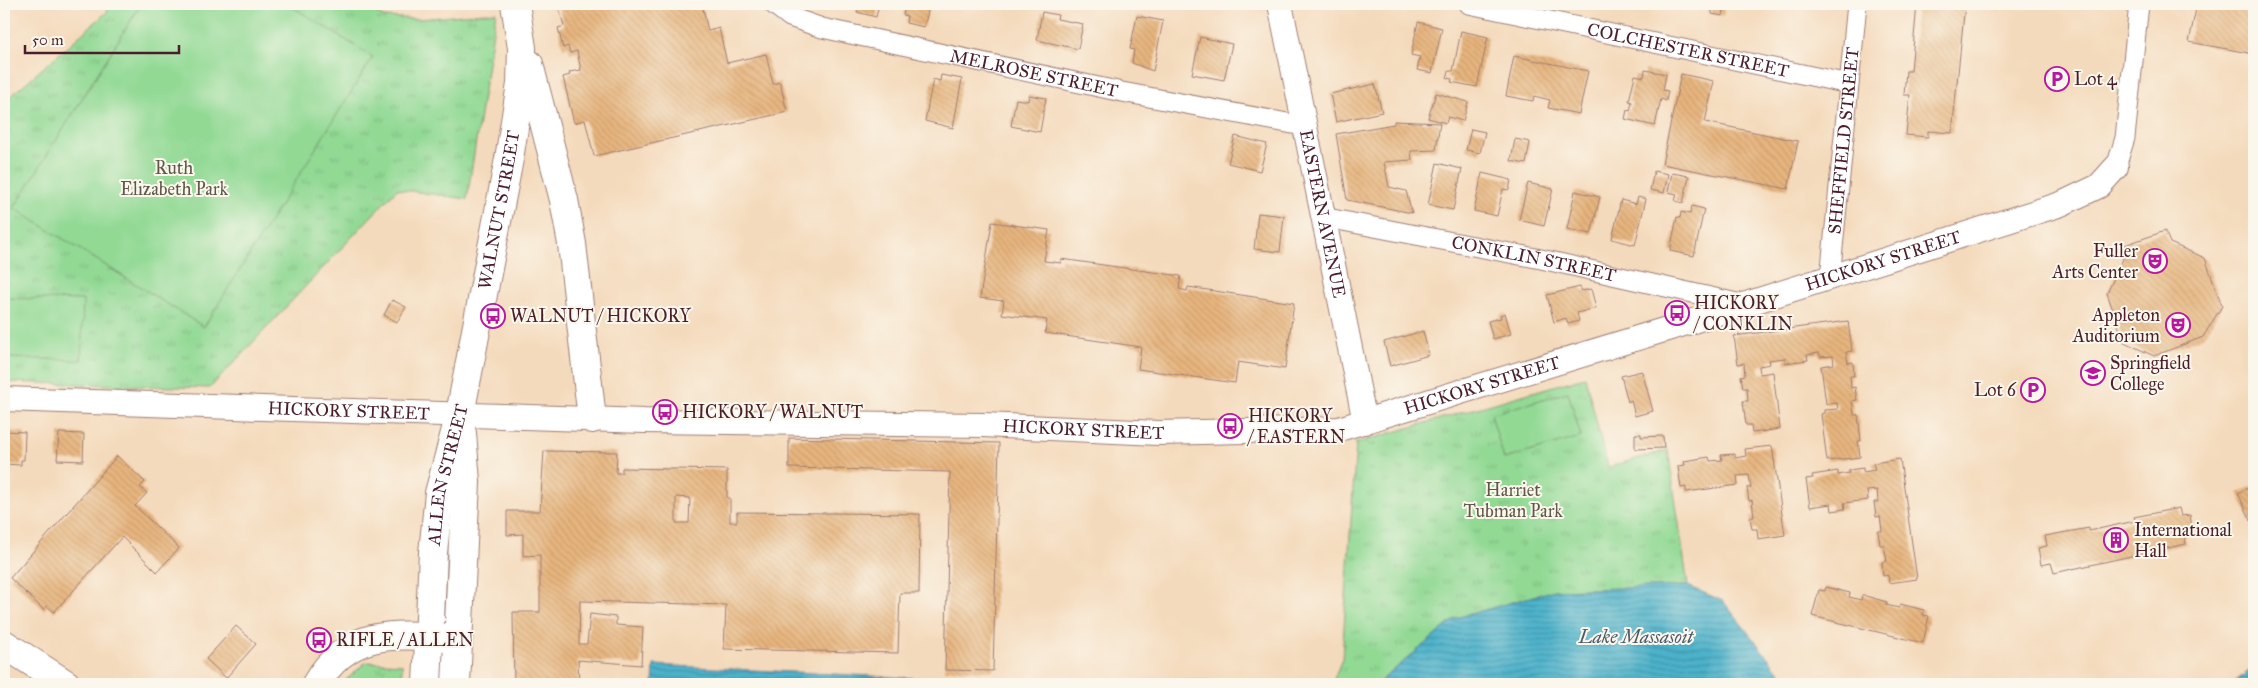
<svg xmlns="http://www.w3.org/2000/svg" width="2258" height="688" viewBox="0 0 2258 688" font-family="'IM FELL Great Primer',serif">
	<defs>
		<pattern id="grass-tufts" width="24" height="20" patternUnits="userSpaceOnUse" patternTransform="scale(1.25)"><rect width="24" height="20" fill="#92d994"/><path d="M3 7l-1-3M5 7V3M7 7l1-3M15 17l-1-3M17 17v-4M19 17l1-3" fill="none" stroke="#7fba80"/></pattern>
		<pattern id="water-rules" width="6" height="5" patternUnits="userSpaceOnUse" patternTransform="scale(1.25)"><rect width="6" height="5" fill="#4cb2cb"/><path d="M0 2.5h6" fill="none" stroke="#4190a5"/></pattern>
		<pattern id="building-back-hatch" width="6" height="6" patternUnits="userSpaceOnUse" patternTransform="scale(1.25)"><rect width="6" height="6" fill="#e7b57e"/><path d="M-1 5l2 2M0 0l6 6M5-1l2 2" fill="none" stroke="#c89b6d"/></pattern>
	</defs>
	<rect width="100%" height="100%" fill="#fbf7ec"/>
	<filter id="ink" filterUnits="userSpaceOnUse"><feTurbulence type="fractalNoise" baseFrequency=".02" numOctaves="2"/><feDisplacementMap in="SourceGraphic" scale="10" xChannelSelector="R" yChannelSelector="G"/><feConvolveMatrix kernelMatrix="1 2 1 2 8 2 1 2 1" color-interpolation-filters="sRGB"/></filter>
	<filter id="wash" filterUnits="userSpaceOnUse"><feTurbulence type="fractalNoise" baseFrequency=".0096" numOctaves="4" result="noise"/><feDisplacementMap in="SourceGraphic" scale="20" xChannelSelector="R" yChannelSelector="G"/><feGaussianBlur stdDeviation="1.12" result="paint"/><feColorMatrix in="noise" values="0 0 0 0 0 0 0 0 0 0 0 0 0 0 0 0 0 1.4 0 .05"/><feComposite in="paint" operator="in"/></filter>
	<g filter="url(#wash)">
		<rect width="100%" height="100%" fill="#f4dabc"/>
		<!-- grass -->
		<g fill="url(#grass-tufts)" stroke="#6e7c60">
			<path d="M109,4H364L383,17L419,19L496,12L467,199L397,189L210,388L4,382V102L107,12Z"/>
			<path d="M1585,377L1608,467L1668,450L1688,586L1555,590L1456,618L1377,684H1332L1342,659L1356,443Z"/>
			<path d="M366,662L402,664V684H342Z"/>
		</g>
		<!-- pitch -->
		<g fill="#92d994" stroke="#6e7c60">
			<path d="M141,4H288L373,57L204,327L14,208Z"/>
			<path d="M4,298L83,300L81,360L4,358Z"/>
			<path d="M1568,392L1581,437L1504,459L1491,414Z"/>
		</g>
		<!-- water -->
		<g fill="url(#water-rules)" stroke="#4b687b">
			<path d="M1688,586L1723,601L1789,684H1377L1456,618L1555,590Z"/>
			<path d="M654,665L992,682L1011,684H653Z"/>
			<path d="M2254,667V684H2232Z"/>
			<path d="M1189,681L1260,682L1268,684H1176Z"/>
		</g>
		<g id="blocks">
			<!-- building -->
			<g fill="url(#building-back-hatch)" fill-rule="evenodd">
				<path d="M552,4H702L708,31L719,28L727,63L766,54L773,84L780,82L787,112L594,156L585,120L574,123L563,77L570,75L569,72L581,70L577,51L570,53L568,46L563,48L558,28L564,26L559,8L553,9Z"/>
				<path d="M855,4H879L876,17L857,12L858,7L854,6Z"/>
				<path d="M906,4H930L924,27L906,23L907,16L903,15Z"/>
				<path d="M1692,4H1725L1723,16L1712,14V10L1692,6Z"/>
				<path d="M1917,4H1965L1952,133L1928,131V137L1906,135L1910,95H1904L1906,71H1911Z"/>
				<path d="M2197,4H2254V54L2189,42Z"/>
				<path d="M1042,12L1058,15L1057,19L1083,24L1078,49L1037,40Z"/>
				<path d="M1137,16L1163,21L1153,71L1132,63L1134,50L1130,49Z"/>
				<path d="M1418,22L1442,28L1432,73L1417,70L1420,57L1411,55Z"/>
				<path d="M1461,31L1488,37L1477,87L1451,82L1452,79L1447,78L1449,71H1453Z"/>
				<path d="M1200,37L1232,44L1224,80L1192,74Z"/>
				<path d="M1514,56L1588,71L1579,114L1548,108L1550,100L1534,96L1533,101L1506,96Z"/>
				<path d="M1645,70L1666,74L1663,90L1668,91L1666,101L1661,99L1655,126L1625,119L1627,110L1630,111L1632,102L1629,101L1635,75L1644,77Z"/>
				<path d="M1681,74L1714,81L1705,122L1798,141L1788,189L1662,164Z"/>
				<path d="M941,75L962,79L953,128L925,121L933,79L940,81Z"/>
				<path d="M1375,84L1382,112L1336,122L1330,94Z"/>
				<path d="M1436,93L1468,102L1463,121L1448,117L1446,123L1428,118Z"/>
				<path d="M1029,95L1046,98L1040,132L1011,126L1016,99L1028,101Z"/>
				<path d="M1394,121L1440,123L1436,150L1411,151L1412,160L1384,162L1389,187L1406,191L1412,213L1347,200L1336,134L1394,124Z"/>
				<path d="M1471,129L1485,132L1480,153L1466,150Z"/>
				<path d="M1235,136L1267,144L1260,171L1228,163Z"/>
				<path d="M1515,139L1530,142L1526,164L1511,161Z"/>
				<path d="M1437,163L1462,169L1453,210L1428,205Z"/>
				<path d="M1654,171L1668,174L1664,193L1650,190Z"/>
				<path d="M1482,173L1511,180L1509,190L1503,189L1497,216L1474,211Z"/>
				<path d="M1672,173L1689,176L1683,203L1675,201L1677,194L1668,192Z"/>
				<path d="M1528,183L1553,189L1544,226L1519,220Z"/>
				<path d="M1575,191L1600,197L1591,234L1567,229Z"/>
				<path d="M1638,197L1646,199L1635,245L1612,239L1621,200L1636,204Z"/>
				<path d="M1692,206L1704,209L1694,256L1670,251L1677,217L1680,218L1681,212L1690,214Z"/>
				<path d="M1258,213L1284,216L1280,252L1254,249Z"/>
				<path d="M992,222L1049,230L1044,261L1061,263V259L1181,276L1179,289L1187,291L1188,287L1294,303L1285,369L1238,362L1235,383L1138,369L1141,347L1045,333L1047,320L1002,314L1004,301L980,298Z"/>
				<path d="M2165,231L2170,243L2205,258L2222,306L2203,337L2154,356L2124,342L2107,293L2123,259L2119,247Z"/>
				<path d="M1580,287L1582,291L1591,289L1596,308L1577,313L1579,321L1568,324L1566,318L1554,322L1547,295Z"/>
				<path d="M392,300L406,307L397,322L384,315Z"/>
				<path d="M1505,313L1511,334L1493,339L1488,321L1501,318L1500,315Z"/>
				<path d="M1848,321L1852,351L1846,352L1848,363L1853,362L1854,376H1850L1851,388L1855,387L1857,400L1852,401L1854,415H1858L1861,441H1858L1860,457L1827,461L1821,414L1824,413V410L1838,409L1837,403L1826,404L1821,366L1834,364L1833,356L1820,357L1819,353L1807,355L1808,360L1785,363V358L1769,360L1770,364L1759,366L1760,374L1773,372L1780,429L1752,433L1751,425H1746L1743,401H1748L1747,388H1743L1741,376L1745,375L1744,363L1738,364L1734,336Z"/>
				<path d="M1423,331L1429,355L1390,366L1384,342Z"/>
				<path d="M1642,371L1653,411L1635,416L1631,400L1628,402L1621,376Z"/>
				<path d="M4,431L25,432L24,460H21V465L4,464Z"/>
				<path d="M59,433L84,434L83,461L57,460Z"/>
				<path d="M1635,434H1641V437L1663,436L1664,448L1635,449Z"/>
				<path d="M789,438L999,443L993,671L945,670L950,472L789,468Z"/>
				<path d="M1772,446L1785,535L1758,539L1757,529H1752L1750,517H1754L1752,500L1749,501L1747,488H1751L1749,475L1737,476L1738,485L1686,492V487L1681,488L1678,466L1685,465L1684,461L1709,457L1710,461L1722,460L1721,455L1735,454V458L1746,456L1745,449Z"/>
				<path d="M544,451L617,452L616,473H622V468L727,470V498H730V522H737V512L920,514L919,593H900L898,653L724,649L726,605L580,601L579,644H587L590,614L616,617V625L643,627L641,665L578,660L579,684H514L513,612H540V555L523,556V534L507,535V511H540ZM676,497L690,498L689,523H676Z"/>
				<path d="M117,456L145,482L140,487L147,493L135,506L179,548L157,572L122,537L54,612L47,606L44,610L10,578Z"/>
				<path d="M1900,459L1917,579L1889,583L1888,575L1883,576L1882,562L1887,561L1884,545H1880L1878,531H1882L1880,516L1876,517L1874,502H1878L1877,490L1867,491L1868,500L1844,503L1845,509L1832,511L1831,504L1810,507L1806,479L1813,478L1812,475L1838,471V475L1849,473V470L1863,468V472L1875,470L1873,463Z"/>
				<path d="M2254,485V527L2238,493Z"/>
				<path d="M2179,508L2181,516L2190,515L2193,533L2185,535L2186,544L2054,573L2051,563L2041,565L2038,548L2047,546L2045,536L2089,528V531L2135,521L2134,517Z"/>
				<path d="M1826,587L1850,593L1849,597L1861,600L1862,595L1887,602L1886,605L1899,608L1900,604L1924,610L1923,615L1929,616L1923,643L1812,616L1819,590L1825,591Z"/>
				<path d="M236,626L256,644L226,678L206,659Z"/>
			</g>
		</g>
	</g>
	<g filter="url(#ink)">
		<use href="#blocks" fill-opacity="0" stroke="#9f7c74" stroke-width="1"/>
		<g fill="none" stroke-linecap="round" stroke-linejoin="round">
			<defs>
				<g id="minor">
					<path id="s1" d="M773,4L790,17L822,28L1122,92L1303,126"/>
					<path id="s2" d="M1469,4L1849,84"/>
					<path d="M2116,167L2125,138L2139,4"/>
					<path id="s3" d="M1322,217L1541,259L1746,305"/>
					<path id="s4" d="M1830,278L1857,4"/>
				</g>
				<g id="tertiary">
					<path id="s5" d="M1280,4L1365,422"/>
					<path id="s6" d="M4,399L644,421L983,425L1158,433L1339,429L1690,322L2061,204L2099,186L2116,167"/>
				</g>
				<g id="secondary">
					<path d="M529,64L564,200L572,244L592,419"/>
					<path d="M4,644L66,684"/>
					<path d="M316,684C348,630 391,633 448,638"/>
					<path id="s7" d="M427,684L433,553L439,493L460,414L509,159L521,84L522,48L515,4"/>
					<path d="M456,684L466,482L462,433"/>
				</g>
			</defs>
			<!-- minor casing -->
			<use href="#minor" stroke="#9f7c74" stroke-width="21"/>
			<!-- tertiary casing -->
			<use href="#tertiary" stroke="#9f7c74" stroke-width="26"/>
			<!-- secondary casing -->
			<use href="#secondary" stroke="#9f7c74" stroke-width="30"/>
			<!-- minor -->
			<use href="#minor" stroke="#fff" stroke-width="19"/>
			<!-- tertiary -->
			<use href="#tertiary" stroke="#fff" stroke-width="24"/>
			<!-- secondary -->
			<use href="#secondary" stroke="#fff" stroke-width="28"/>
		</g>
	</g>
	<!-- icons -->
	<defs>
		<symbol id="parking-ring" viewBox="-11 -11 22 22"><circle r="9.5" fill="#fbf7ec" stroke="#b5179e" stroke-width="1.5"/><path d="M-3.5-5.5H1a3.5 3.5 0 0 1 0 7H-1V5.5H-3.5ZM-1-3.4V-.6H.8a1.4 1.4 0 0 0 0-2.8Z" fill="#b5179e"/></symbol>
		<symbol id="theatre-ring" viewBox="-11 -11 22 22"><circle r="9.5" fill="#fbf7ec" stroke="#b5179e" stroke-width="1.5"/><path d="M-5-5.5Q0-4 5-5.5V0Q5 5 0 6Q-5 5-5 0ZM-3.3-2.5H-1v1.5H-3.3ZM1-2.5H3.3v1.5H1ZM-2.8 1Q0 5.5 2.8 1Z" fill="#b5179e"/></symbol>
		<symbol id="bus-ring" viewBox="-11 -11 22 22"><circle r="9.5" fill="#fbf7ec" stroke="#b5179e" stroke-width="1.5"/><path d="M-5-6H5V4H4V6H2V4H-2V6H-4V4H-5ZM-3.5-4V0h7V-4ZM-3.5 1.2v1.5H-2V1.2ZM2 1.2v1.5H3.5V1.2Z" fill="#b5179e"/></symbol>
		<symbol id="university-ring" viewBox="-11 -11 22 22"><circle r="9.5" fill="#fbf7ec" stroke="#b5179e" stroke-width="1.5"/><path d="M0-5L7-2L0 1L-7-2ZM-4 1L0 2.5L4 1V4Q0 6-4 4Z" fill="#b5179e"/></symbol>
		<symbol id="building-ring" viewBox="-11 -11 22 22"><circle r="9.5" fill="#fbf7ec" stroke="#b5179e" stroke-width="1.5"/><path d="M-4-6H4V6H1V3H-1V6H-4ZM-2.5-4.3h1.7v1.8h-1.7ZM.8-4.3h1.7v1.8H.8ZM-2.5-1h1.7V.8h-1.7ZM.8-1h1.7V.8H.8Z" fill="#b5179e"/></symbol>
	</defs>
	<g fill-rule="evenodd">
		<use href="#parking-ring" x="2043" y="65" width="28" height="28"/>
		<use href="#theatre-ring" x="2141" y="247" width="28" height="28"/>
		<use href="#bus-ring" x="1663" y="299" width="28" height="28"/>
		<use href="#bus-ring" x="479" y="302" width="28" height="28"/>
		<use href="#theatre-ring" x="2164" y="311" width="28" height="28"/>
		<use href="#university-ring" x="2079" y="359" width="28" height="28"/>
		<use href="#parking-ring" x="2019" y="376" width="28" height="28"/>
		<use href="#bus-ring" x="651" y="398" width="28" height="28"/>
		<use href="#bus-ring" x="1216" y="412" width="28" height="28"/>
		<use href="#building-ring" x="2102" y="526" width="28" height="28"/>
		<use href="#bus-ring" x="305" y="626" width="28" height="28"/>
	</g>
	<g text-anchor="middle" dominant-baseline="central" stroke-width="4" stroke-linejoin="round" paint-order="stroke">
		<!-- street labels -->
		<g font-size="18" fill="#4a1f2b" stroke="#fbf7ec">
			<text stroke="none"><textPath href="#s2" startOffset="224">COLCHESTER STREET</textPath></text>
			<text stroke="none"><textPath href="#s1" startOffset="272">MELROSE STREET</textPath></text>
			<text stroke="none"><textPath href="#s4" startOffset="138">SHEFFIELD STREET</textPath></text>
			<text stroke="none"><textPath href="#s7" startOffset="481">WALNUT STREET</textPath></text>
			<text stroke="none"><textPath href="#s5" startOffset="214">EASTERN AVENUE</textPath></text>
			<text stroke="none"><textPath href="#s3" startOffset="216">CONKLIN STREET</textPath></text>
			<text stroke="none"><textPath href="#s6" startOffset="1905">HICKORY STREET</textPath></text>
			<text stroke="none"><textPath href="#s6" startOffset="1485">HICKORY STREET</textPath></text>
			<text stroke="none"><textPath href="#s6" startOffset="345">HICKORY STREET</textPath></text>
			<text stroke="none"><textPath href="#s6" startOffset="1080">HICKORY STREET</textPath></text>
			<text stroke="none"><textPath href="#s7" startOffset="211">ALLEN STREET</textPath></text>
		</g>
		<!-- poi labels -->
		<g font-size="18" fill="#4a1f2b" stroke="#fbf7ec" text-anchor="start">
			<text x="2074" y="79">Lot 4</text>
			<text x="2138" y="251" text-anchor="end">Fuller<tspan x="2138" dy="21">Arts Center</tspan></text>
			<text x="1694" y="303">HICKORY<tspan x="1694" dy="21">/ CONKLIN</tspan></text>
			<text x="2160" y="315" text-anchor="end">Appleton<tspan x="2160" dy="21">Auditorium</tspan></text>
			<text x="510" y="316">WALNUT / HICKORY</text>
			<text x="2110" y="363">Springfield<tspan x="2110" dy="21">College</tspan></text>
			<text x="2016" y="390" text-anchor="end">Lot 6</text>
			<text x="682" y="412">HICKORY / WALNUT</text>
			<text x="1248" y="416">HICKORY<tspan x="1248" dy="21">/ EASTERN</tspan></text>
			<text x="2134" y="530">International<tspan x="2134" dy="21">Hall</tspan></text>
			<text x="336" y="640">RIFLE / ALLEN</text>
		</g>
		<!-- park labels -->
		<g font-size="18" fill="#60574a" stroke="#fbf7ec">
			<text x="174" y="168">Ruth<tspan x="174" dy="21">Elizabeth Park</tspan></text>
			<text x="1513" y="490">Harriet<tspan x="1513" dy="21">Tubman Park</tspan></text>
		</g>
		<!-- water labels -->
		<g font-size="19" font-style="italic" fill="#4b5a6b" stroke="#fbf7ec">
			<text x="1636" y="636">Lake Massasoit</text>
		</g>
	</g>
	<!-- margin -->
	<rect width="2258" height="688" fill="none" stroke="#fbf7ec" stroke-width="20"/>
	<!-- scale -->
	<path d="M25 45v8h154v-8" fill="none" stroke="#4a1f2b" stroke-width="2.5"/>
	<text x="32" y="45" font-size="15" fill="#4a1f2b" stroke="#fbf7ec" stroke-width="4" paint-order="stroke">50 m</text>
</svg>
